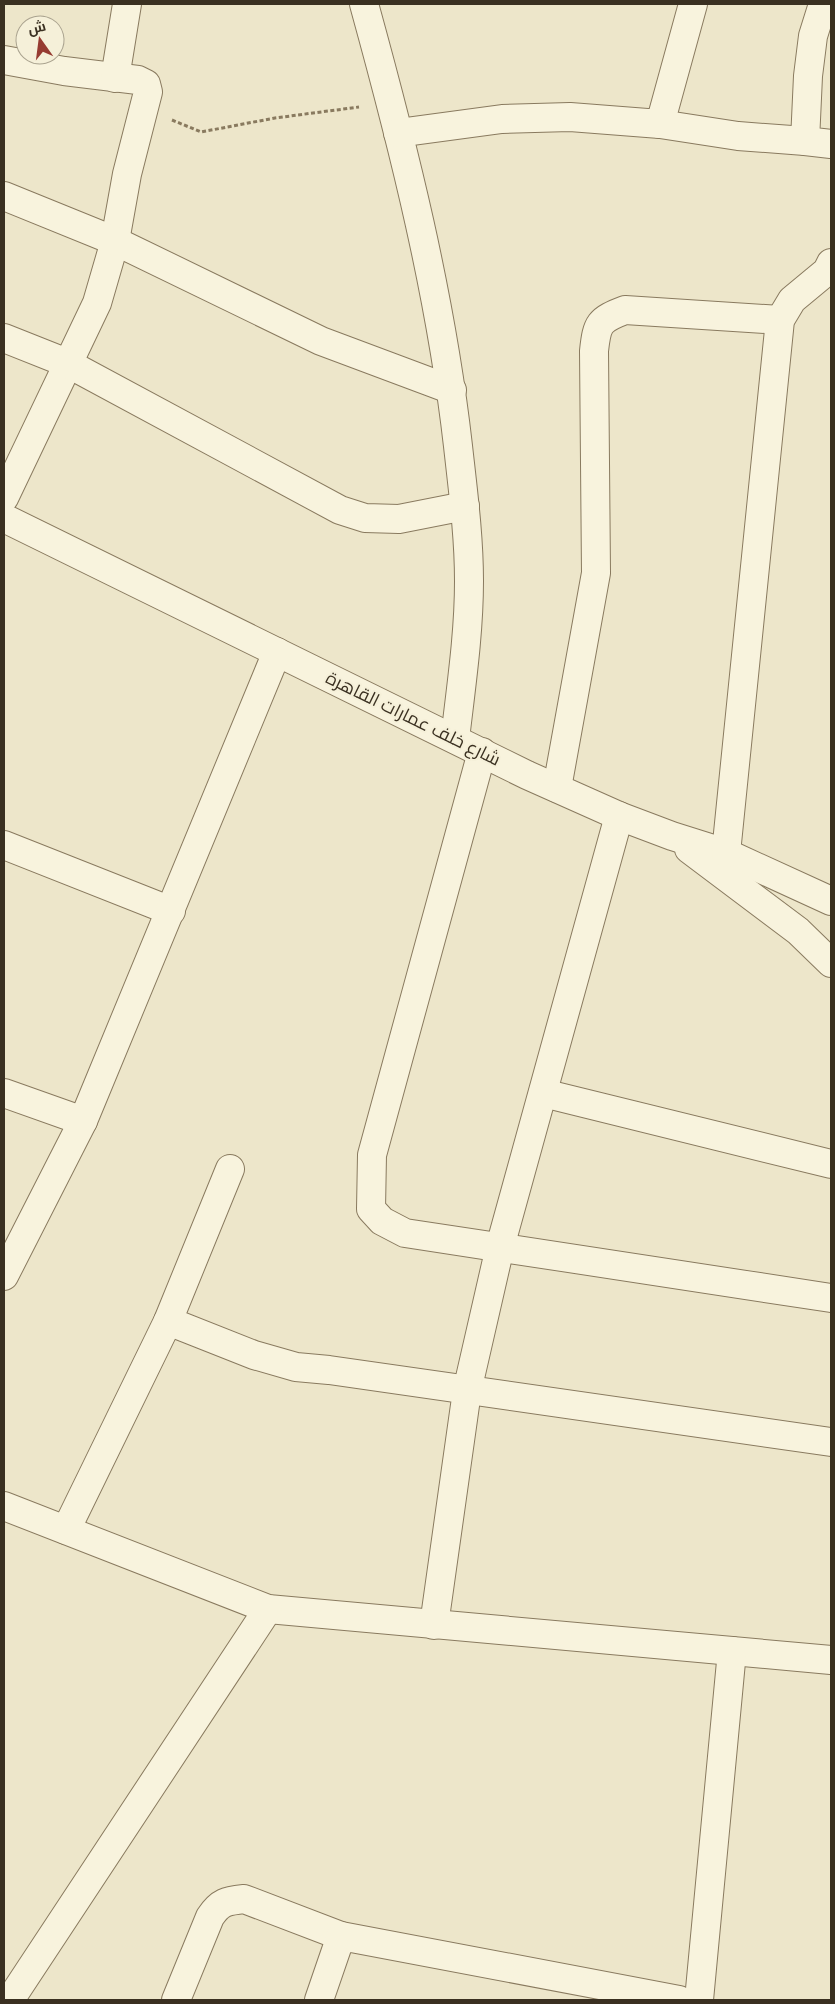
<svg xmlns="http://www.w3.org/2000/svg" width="835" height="2004" viewBox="0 0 835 2004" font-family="Spectral,Cairo,serif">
	<rect width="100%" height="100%" fill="#ede6ca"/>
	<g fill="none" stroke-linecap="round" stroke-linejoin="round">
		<defs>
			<g id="minor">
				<path d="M364,4C404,149 441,296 458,446C463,491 469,536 469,581C469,634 461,687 455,739"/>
				<path d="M823,4L813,36L808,76L805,141L831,144"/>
				<path d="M4,60L64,71L138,80L146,84L148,92L127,174L115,241L97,303L4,498"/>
				<path d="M115,78L127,4"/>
				<path d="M660,124L738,136L805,141"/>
				<path d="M398,133L502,119L570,117L660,124L693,4"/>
				<path d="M4,196L115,241L321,341L452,390"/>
				<path d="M4,338L67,363L340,510L365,518L399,519L465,506"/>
				<path d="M4,518L527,775L619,816L672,836L726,853L831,901"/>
				<path d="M482,752L372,1155L371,1209L382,1221L405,1233L831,1298"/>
				<path d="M557,788L596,573L594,351C597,323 599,320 625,310L780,320"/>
				<path d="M4,845L171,911"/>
				<path d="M689,849L798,931L831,963"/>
				<path d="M726,853L780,320L792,300L827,271L831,263"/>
				<path d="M4,1093L83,1121"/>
				<path d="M543,1093L831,1164"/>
				<path d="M4,1276L83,1121L277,652"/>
				<path d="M168,1321L254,1355L296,1367L329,1370L831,1442"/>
				<path d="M4,1506L268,1609L831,1660"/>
				<path d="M66,1530L168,1321L230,1169"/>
				<path d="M434,1625L467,1391L500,1247L619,816"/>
				<path d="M10,2000L268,1609"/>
				<path d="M176,2000L210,1917C220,1902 226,1901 244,1899L341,1936"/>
				<path d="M319,2000L341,1936L679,2000"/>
				<path d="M699,2000L732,1651"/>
			</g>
		</defs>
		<!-- minor casing -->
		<use href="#minor" stroke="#897a5f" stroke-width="30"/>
		<!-- path -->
		<path stroke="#897a5f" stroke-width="3" stroke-dasharray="4 2.5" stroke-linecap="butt" d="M172,120L201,132L275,118L359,107"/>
		<!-- minor -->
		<use href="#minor" stroke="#f8f3dd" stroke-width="28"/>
	</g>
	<g text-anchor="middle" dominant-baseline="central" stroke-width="4" stroke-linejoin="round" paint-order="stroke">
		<!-- street labels -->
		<g font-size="18" fill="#3a3021" stroke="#f5f0d9">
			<text transform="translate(413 719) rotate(26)">شارع خلف عمارات القاهرة</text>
		</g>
	</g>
	<!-- border -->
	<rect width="835" height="2004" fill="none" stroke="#3a3021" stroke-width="10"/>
	<!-- north arrow -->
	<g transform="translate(40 40) rotate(346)"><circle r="24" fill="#f5f0d9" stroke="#aaa38f"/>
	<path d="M0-4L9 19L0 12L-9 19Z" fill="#963b31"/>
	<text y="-8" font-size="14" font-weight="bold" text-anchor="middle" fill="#3a3021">ش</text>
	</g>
</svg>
